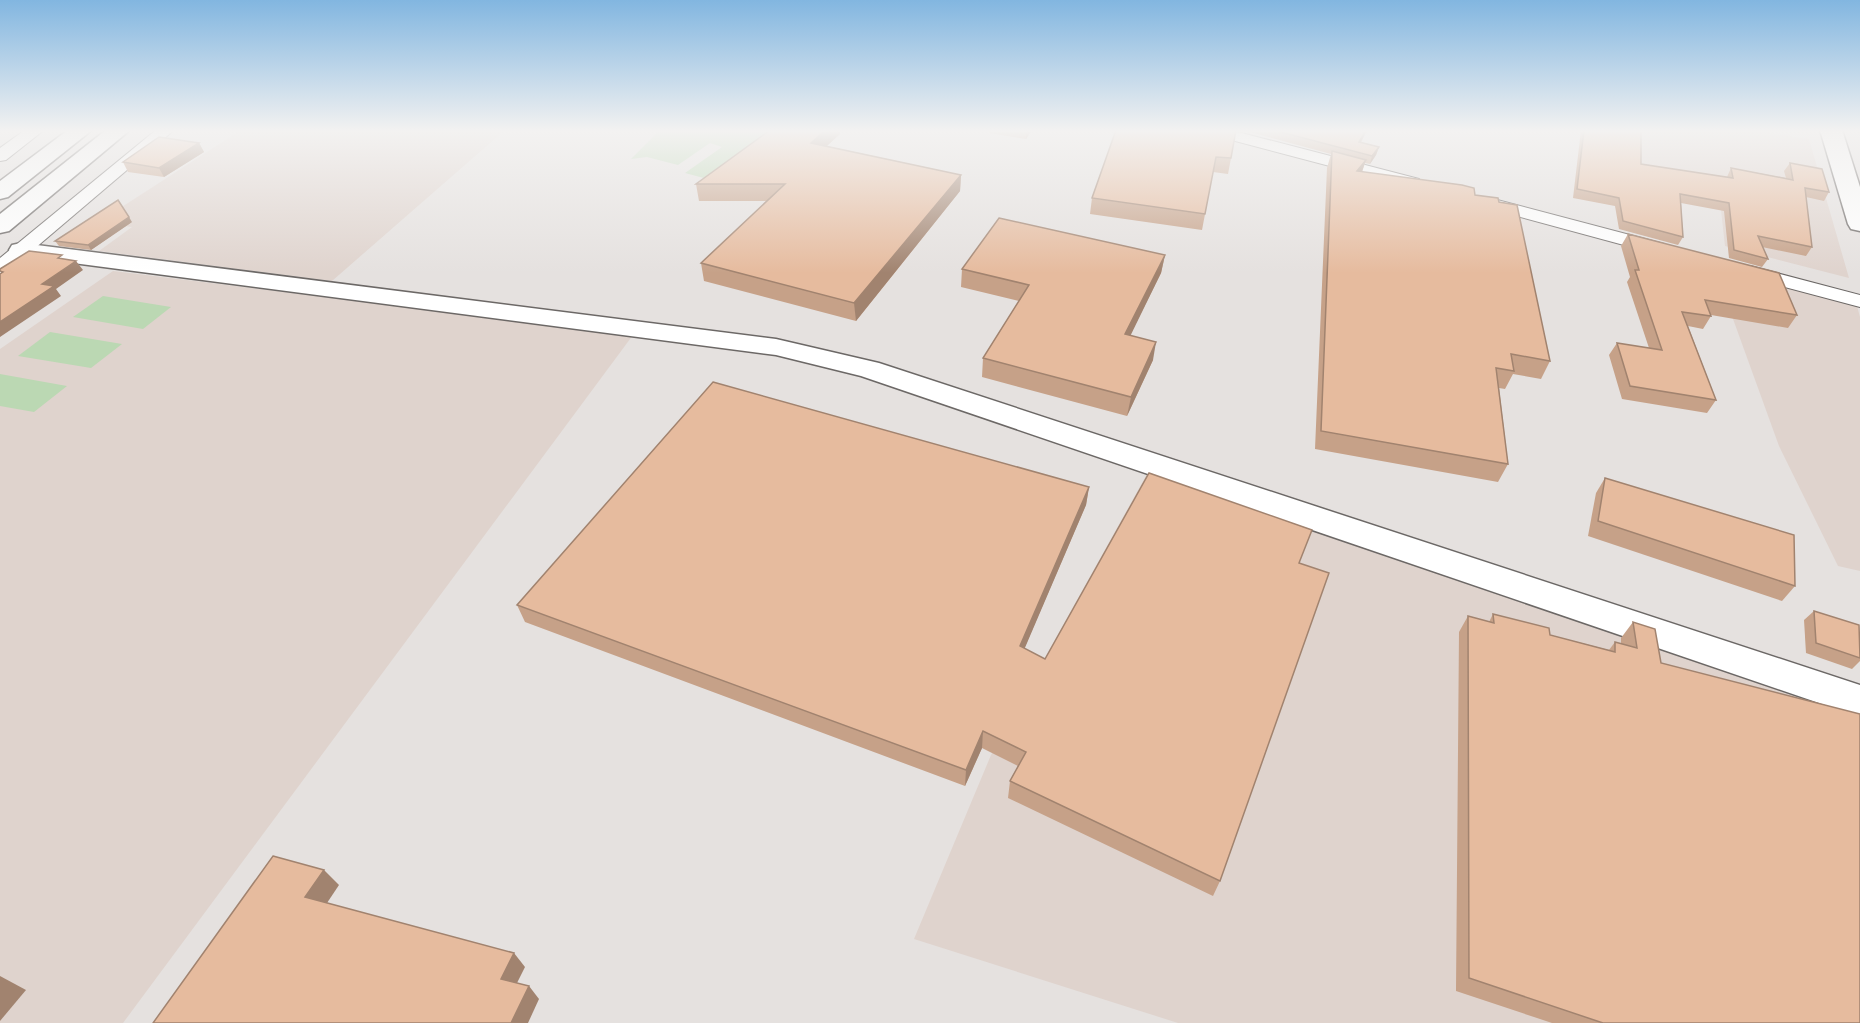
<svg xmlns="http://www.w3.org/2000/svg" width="1860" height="1023" viewBox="0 0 1860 1023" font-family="'DejaVu Sans',sans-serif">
	<rect width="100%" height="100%" fill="#e5e1df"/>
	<!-- built -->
	<g fill="#dfd3cd">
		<path d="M241,130H505L332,281L99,251L132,227L97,223Z"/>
		<path d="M1639,130H1751L1809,139L1849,278L1725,246L1718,183L1642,168Z"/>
		<path d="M1721,269L1857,306L1860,317V571L1838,566L1779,446L1716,272Z"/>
		<path d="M113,271L633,335L123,1023H0V349Z"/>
		<path d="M1147,474L1860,718V1023H1178L914,939L991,755Z"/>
	</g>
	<!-- green -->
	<g fill="#bbd8b3">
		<path d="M660,130H784L715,181L685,173L722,147L710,143L678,165L647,157L631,159Z"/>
		<path d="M103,296L171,307L143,329L73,317Z"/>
		<path d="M50,332L122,344L91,368L18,356Z"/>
		<path d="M0,374L67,386L34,412L0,406Z"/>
	</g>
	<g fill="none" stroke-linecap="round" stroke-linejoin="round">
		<defs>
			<g id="minor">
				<path d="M25,130H44L6,160L0,161V148Z"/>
				<path d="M156,130H174L7,272L0,274V258Z"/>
				<path d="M1203,130H1230L1419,179L1422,183L1419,187L1413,188L1205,133Z"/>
				<path d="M1486,197L1664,244L1667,248L1664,252L1657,254L1480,206L1477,202L1480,198Z"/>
				<path d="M1750,266L1860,295V307L1743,276L1740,272L1743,268Z"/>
			</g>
			<g id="tertiary">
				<path d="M1820,130H1842L1860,187V231L1851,229L1848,224Z"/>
				<path d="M21,243L776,339L879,363L1860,685V717L861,376L776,355L12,255L9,250L12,245Z"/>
			</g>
			<g id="motorway">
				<path d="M68,130H92L8,197L0,199V181Z"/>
				<path d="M106,130H130L9,231L0,233V214Z"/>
			</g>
		</defs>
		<!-- minor casing -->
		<use href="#minor" stroke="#6c6866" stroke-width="2"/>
		<!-- tertiary casing -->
		<use href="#tertiary" stroke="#6c6866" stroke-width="3"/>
		<!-- motorway casing -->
		<use href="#motorway" stroke="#6c6866" stroke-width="3"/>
		<!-- minor -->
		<use href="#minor" fill="#fff" fill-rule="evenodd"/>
		<!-- tertiary -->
		<use href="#tertiary" fill="#fff" fill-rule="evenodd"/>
		<!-- motorway -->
		<use href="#motorway" fill="#fff" fill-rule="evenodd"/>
	</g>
	<!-- wall -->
	<g fill="#c6a188">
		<path d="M770,130H840V134L827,146L961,175L960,191L856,321L704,281L701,263L767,201H699L696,184Z"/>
		<path d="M989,130H1032L1026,139L989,133Z"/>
		<path d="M1116,130L1231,158L1228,174L1213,172L1202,230L1090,214L1092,198Z"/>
		<path d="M1251,130H1367L1361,142L1379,147L1376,155L1370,164L1365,163L1362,172L1475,195L1499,202L1550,361L1541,379L1513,374L1505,389L1499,388L1508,464L1498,482L1315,449L1327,168L1331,154L1250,132Z"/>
		<path d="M1581,130H1641V164L1727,177L1731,168L1786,178L1784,171L1790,163L1829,192L1824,201L1806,197L1812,247L1806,256L1762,247L1768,259L1762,267L1729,258L1724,211L1681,203L1683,237L1678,245L1619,229L1615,206L1573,198Z"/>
		<path d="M199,143L204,152L164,177L128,172L123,162Z"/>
		<path d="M132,222L91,250L59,246L55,241Z"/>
		<path d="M1628,234L1797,315L1788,328L1711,315V316L1703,329L1688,326L1716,400L1707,413L1622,399L1609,355L1617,343L1649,348L1627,282L1630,277L1621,246Z"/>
		<path d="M1165,255L1161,273L1130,335L1153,360L1127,416L982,377L983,358L1019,301L961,287L962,269Z"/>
		<path d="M1605,478L1795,586L1782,601L1588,536L1596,493Z"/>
		<path d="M1089,487L1086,505L1024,649L1045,659L1299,563L1220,881L1213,896L1008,798L1010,781L1018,766L982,748L965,786L525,622L517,605Z"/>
		<path d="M1814,611L1860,632V661L1852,669L1806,653L1804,620Z"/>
		<path d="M1493,614L1550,635L1609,650L1615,642L1621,644V638L1633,622L1661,663L1860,1023H1552L1456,991L1459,632L1468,616L1489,622Z"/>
	</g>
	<!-- shaded-wall -->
	<g fill="#a1836f">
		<path d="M825,130H840V134L812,159L811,143Z"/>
		<path d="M1026,130H1032L1026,139Z"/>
		<path d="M1366,130H1367L1357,150L1359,142Z"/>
		<path d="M199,143L204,152L164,177L159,168Z"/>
		<path d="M1379,147L1376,155L1370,164L1372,156Z"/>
		<path d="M1366,160L1360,177L1357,171Z"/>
		<path d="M961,175L960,191L856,321L854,303Z"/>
		<path d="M129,217L132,222L91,250L88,245Z"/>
		<path d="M1165,255L1161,273L1122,353L1125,334Z"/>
		<path d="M76,261L83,270L56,289L61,296L0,337V322L42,284Z"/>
		<path d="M1156,342L1153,360L1127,416L1131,397Z"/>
		<path d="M1089,487L1086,505L1018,664L1020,646Z"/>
		<path d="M983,731L982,748L965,786L966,770Z"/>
		<path d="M324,870L339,885L321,912L305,897Z"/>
		<path d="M514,953L525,967L512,993L501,979Z"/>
		<path d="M0,976L26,990L0,1021Z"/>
		<path d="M529,986L539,999L528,1023H511Z"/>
	</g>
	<!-- building -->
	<g fill="#e6bb9e" stroke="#a1836f" stroke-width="1.5">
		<path d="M770,130H825L811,143L961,175L854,303L701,263L785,184H696Z"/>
		<path d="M1116,130H1236L1231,158L1216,157L1205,214L1092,198Z"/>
		<path d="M1273,130H1366L1359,142L1379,147L1372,156Z"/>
		<path d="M1584,130H1641V164L1733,178L1731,168L1793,180L1790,163L1822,169L1829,192L1805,188L1812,247L1758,236L1768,259L1734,250L1729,203L1680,194L1683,237L1623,221L1619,198L1577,189Z"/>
		<path d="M159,137L199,143L159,168L123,162Z"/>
		<path d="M1332,151L1366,160L1357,171L1462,185L1474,188L1475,195L1498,198L1499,202L1517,205L1550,361L1511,354L1514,371L1496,368L1508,464L1321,431Z"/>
		<path d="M118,200L129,217L88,245L55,241Z"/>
		<path d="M999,218L1165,255L1125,334L1156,342L1131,397L983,358L1029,285L962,269Z"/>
		<path d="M1628,234L1779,273L1797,315L1705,300L1711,316L1682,312L1716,400L1630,386L1617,343L1662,350L1635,270H1639Z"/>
		<path d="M29,251L62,255L58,258L76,261L42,284L54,286L0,322V274L3,272L0,271V269Z"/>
		<path d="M713,382L1089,487L1020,646L1045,659L1149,473L1312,530L1299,563L1329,573L1220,881L1010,781L1026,752L983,731L966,770L517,605Z"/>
		<path d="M1605,478L1794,535L1795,586L1598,521Z"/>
		<path d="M1814,611L1859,625L1860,658L1816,643Z"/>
		<path d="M1493,614L1549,628L1550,635L1615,652V642L1637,648L1633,622L1655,629L1661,663L1860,714V1023H1603L1469,978L1468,616L1494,623Z"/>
		<path d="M273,856L324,870L305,897L514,953L501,979L529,986L511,1023H153Z"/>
	</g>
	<!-- sky -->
	<linearGradient id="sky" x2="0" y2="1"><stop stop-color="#82b6e0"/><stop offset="0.48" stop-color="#f3f2f1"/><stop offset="1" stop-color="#f3f2f1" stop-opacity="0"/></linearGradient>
	<rect width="1860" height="273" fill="url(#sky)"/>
</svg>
